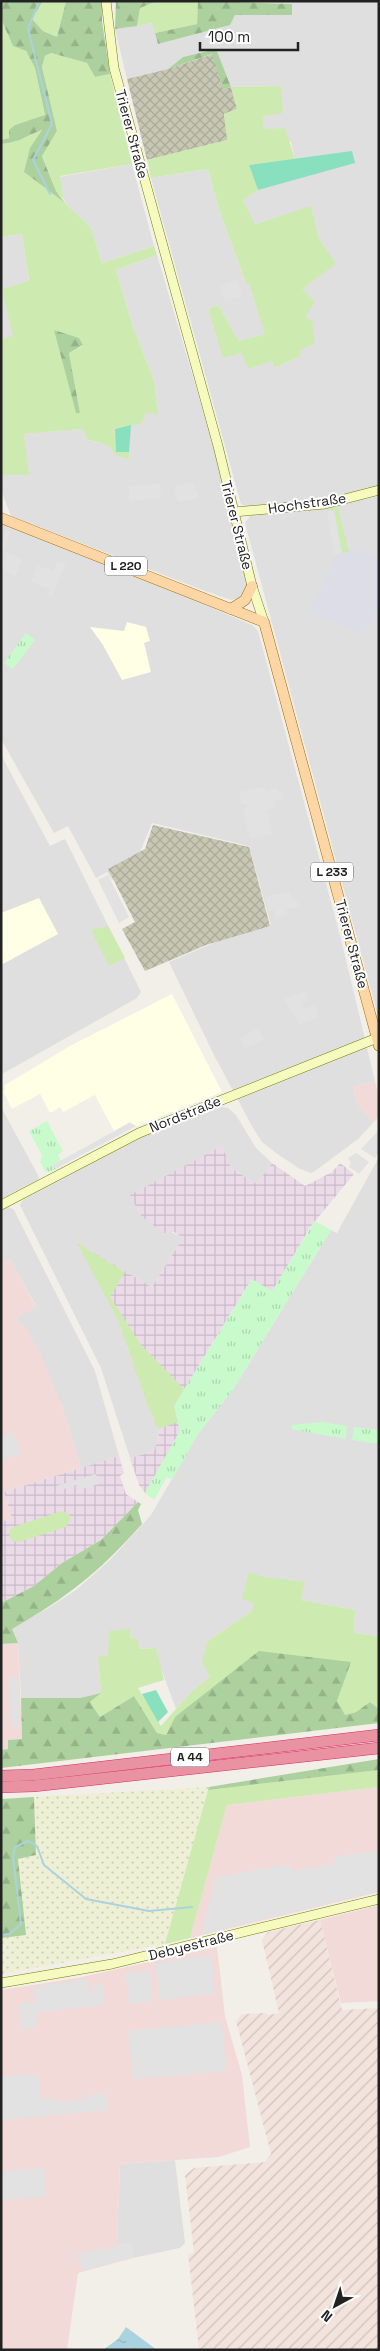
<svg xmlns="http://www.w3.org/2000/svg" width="380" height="2351" viewBox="0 0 380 2351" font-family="'Space Grotesk',sans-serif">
	<defs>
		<pattern id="industrial-grid" width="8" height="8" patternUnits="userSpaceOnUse" patternTransform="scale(1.25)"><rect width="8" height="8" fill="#ebdbe8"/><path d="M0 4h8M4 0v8" fill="none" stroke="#c9bcc7"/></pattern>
		<pattern id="military-furrows" width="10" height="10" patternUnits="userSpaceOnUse" patternTransform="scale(1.25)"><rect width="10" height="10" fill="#f3e3dd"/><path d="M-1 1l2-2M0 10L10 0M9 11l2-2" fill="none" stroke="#d0c2bd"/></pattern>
		<pattern id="construction-cross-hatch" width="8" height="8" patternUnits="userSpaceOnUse" patternTransform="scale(1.25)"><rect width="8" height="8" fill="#c7c7b4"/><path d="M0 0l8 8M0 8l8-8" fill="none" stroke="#abab9a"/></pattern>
		<pattern id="farmland-dots" width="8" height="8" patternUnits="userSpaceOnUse" patternTransform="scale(1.25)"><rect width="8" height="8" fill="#eef0d5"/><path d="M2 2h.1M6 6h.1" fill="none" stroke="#ccceb7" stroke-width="1.8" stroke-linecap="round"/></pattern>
		<pattern id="forest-firs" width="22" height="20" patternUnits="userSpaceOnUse" patternTransform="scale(1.25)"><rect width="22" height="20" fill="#add19e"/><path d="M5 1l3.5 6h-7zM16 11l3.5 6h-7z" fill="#95b388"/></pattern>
		<pattern id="park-tufts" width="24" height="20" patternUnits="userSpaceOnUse" patternTransform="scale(1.25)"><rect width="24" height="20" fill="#c8facc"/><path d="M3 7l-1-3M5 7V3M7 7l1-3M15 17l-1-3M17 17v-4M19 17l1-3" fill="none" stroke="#acd6af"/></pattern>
		<pattern id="water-ripples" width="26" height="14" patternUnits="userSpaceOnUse" patternTransform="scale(1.25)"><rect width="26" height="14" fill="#aad3df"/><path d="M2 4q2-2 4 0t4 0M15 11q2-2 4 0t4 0" fill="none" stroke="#92b5bf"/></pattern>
	</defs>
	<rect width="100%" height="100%" fill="#f2efe9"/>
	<!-- residential -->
	<g fill="#e0dfdf">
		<path d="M253,1H379V486L314,501L247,507L241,504L151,178L208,169L219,209L246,283H249L266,334L239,341L218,305L208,309L223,357L242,353L272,361L274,368L301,356L298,351L305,317L301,289L335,264L319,238L311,207L254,224L243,200L258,190L352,152L295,159L291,142L263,129V116L281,86L231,87L215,49L183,57L168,69L127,79L115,29L153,23L158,44L229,25L235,15H292V4Z"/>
		<path d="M132,164L154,246L102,263L91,228L65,203L59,177Z"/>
		<path d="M22,234L29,282L13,337L1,339V237Z"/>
		<path d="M157,255L211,438L247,586L246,593L239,598L231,600L205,591L11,516L1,490V475H28L24,434L83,429L87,440L107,444L116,452L114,429L131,425L145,413H158L154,380L133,327L116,270Z"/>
		<path d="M379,496V1020L245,523L251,515L316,509Z"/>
		<path d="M1,523L126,571L252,625L258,631L341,939L375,1081L353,1087L357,1103L373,1123L358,1139L315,1171L311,1173L300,1169L276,1153L262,1142L253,1128L215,1057L169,962L216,942L271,925L249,846L152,823L133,869L112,880L107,872L96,878L68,826L54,833L1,739Z"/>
		<path d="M1,755L50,846L65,839L141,992L137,998L2,1074Z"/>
		<path d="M217,1106L228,1108L236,1115L256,1148L272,1163L257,1184L231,1168L222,1147L131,1195L141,1216L183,1238L152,1287L78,1244L118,1320L148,1406L158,1429L159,1436L154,1451L130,1458L101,1368L20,1205L23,1200L148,1134Z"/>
		<path d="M1,1107L39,1177L38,1180L1,1199Z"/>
		<path d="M379,1157V1636L354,1633L355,1610L301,1600L304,1582L252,1611L208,1641L210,1677L192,1691L176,1709L159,1663L156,1648L138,1649L131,1639L130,1630L110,1641L108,1656H98L101,1693L80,1698H21L18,1643L11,1629L50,1607L76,1590L110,1560L151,1515L198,1434L232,1391L331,1230L337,1233Z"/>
		<path d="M9,1207L14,1210L95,1371L119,1456L81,1468L62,1406L24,1326L21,1327L16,1318L36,1306L10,1259L1,1263V1210Z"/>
		<path d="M175,2160L185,2243L180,2248L133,2258L131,2243L117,2245L120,2164Z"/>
	</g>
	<!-- commercial -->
	<g fill="#f2dad9">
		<path d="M375,1081L379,1097V1117L373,1123L357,1103L353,1087Z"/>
		<path d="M10,1259L36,1307L16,1318L21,1327L25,1325L40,1353L62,1406L81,1468L4,1492L12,1518L1,1522V1263Z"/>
		<path d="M18,1643L22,1739L8,1740V1750H1V1644Z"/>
		<path d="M379,1787V1892L190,1938L227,1805Z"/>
		<path d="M379,1905V2001L341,2003L320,1920Z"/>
		<path d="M217,1947L225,2016L242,2075L250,2147L219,2157L120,2164L117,2245L131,2243L133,2258L78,2273L67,2350H1V1990L77,1978Z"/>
	</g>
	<!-- industrial -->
	<g fill="url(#industrial-grid)">
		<path d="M222,1146L231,1168L257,1184L272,1163L305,1186L332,1172L340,1163L354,1174L311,1226L272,1292L251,1280L174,1406L180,1431L145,1493L139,1485L130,1458L154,1451L159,1436L158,1429L148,1406L118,1320L77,1243L152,1287L183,1238L174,1232L164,1233L141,1216L130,1195Z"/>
		<path d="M119,1456L124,1473L120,1476L126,1494L138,1502L101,1540L62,1563L34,1586L1,1603V1522L12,1518L4,1492Z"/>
	</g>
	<!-- education -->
	<g fill="#ffffe5">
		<path d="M127,622L146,627L150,641L144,643L151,672L122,680L103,645L90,627L124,631Z"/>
		<path d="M39,898L58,934L1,965V913Z"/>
		<path d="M172,994L222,1092L137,1126L130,1122L114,1131L95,1095L63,1112L60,1107L50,1113L40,1094L12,1109L4,1093L5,1085L10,1082L68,1047Z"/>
	</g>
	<!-- military -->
	<path fill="url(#military-furrows)" d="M320,1920L342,2010L379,2008V2350H199L188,2254L194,2253L185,2175L194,2168L265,2162L271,2154L236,2021L242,2014L265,2013L269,2015L279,2013L262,1940L268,1932Z"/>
	<!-- construction -->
	<g fill="url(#construction-cross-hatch)">
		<path d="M213,54L223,89L231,87L237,109L224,114L228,140L147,160L127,79L168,69Z"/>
		<path d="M153,825L249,847L270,926L206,945L145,971L122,929L135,922L108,869L145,849Z"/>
	</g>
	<!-- farmland -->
	<path fill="url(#farmland-dots)" d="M209,1787L165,1944L1,1974V1938L25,1934L18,1859L36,1855L34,1797Z"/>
	<!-- grass -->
	<g fill="#cdebb0" fill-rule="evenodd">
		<path d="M43,1H66L57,37L43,31L32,19Z"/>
		<path d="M157,1H198L197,24L155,33L152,23L137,26L140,8Z"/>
		<path d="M1,19L13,46L26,51L35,68L45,116L15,125L9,138L1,140Z"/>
		<path d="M51,53L87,63L95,77L110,74L132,164L60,176L64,200L56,191L42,155L57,131L42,67L45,56Z"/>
		<path d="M281,86L283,113L263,116V129L285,128L295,159L249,165L258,190L243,200L255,224L311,206L319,238L336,264L302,289L315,302L305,317L312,320L315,343L299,351L301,356L274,368L272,361L248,369L242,353L223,358L208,309L218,305L239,341L265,334L249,283H246L219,209L208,169L151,178L147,160L227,140L224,114L237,109L231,87Z"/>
		<path d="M42,130L24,172L65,203L91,228L102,263L154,246L157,255L116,270L133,327L154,380L158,414L145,413L142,423L114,429L116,452H129V459L115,455C111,443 98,442 87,440L83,429L24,434L29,475H1V339L13,336L2,289L29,281L22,234L1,237V144C19,143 26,136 42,130ZM55,330L83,346L69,353L80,413L76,412Z"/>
		<path d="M338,507L349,552L342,553L334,511H330L329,509Z"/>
		<path d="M108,926L125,958L109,966L91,930Z"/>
		<path d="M77,1243L125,1272L110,1297L141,1345L184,1389L174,1406L178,1422L158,1429L148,1406L118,1320Z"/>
		<path d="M62,1511L69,1514L71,1518L66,1527L19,1542L13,1541C8,1536 8,1531 13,1527Z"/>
		<path d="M249,1572L264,1577L305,1582L301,1600L355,1610L354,1633L379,1636V1709L370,1702L356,1712L344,1715L337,1701L350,1662L175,1717L166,1735L157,1733L134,1696L100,1717L90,1702L101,1693L98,1656H108L109,1631L130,1629L131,1639H138L139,1649L156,1648L164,1680L138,1688L161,1726L192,1691L210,1677L202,1662L208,1641L252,1611L254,1603L242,1599Z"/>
		<path d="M379,1770V1787L227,1805L190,1938L165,1944L208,1790Z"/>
	</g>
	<!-- forest -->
	<g fill="url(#forest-firs)">
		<path d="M1,1H43L32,19L43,31L57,37L66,1H102V21L110,74L95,77L87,63L51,53L45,56L42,67L57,131L42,156L56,191L65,203L24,172L30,148L42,130C26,136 18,143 1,144V140L9,138V130L15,125L45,115L35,68L26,51L13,46L1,19Z"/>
		<path d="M116,1H157L140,8L137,26L115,29Z"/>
		<path d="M198,1L292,4V15H235L230,25L158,44L155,33L197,24Z"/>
		<path d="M216,49L231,87L223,89L212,54L168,69L183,57Z"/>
		<path d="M54,330L79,338L83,345L69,353L80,413H76Z"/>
		<path d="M138,1502L141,1504L138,1510L142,1524C99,1572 68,1597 12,1629L18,1643L1,1644V1603L34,1586L62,1563L101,1540Z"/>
		<path d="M259,1651L351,1662L337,1701L345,1715L356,1712L370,1702L379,1709V1723L1,1768V1750L8,1749V1740L22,1739L21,1698H80L101,1693L90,1702L100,1717L134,1696L157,1733L166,1735L175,1717Z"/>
		<path d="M379,1759V1770L208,1790L209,1787Z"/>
		<path d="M34,1797L36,1855L18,1859L26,1935L1,1938V1799Z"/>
	</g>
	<!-- park -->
	<g fill="url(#park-tufts)">
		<path d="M26,633L35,640L13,669L4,663Z"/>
		<path d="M47,1121L63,1151L58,1155L61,1161L51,1166L57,1168L49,1172L45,1171L40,1162L42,1155L29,1131Z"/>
		<path d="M315,1221L331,1230L232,1391L198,1434L172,1480L167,1477L154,1500L145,1493L180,1431L174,1406L252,1279L272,1291Z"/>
		<path d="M322,1422L347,1426L346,1439L291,1429L292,1425Z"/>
		<path d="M354,1427L379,1430V1444L352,1440Z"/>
	</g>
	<!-- pitch -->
	<g fill="#88e0be">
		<path d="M352,151L355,163L258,190L249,165Z"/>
		<path d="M131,425L129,452H116L115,429Z"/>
		<path d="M156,1690L168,1712L158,1722L142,1694Z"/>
	</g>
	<!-- parking -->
	<g fill="#e2e2e2">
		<path d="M237,280L242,296L225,301L220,285Z"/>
		<path d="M193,482L199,498L178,502L174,486Z"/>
		<path d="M160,484L161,498L129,501V486Z"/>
		<path d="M334,510L342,553L334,555L327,512Z"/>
		<path d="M6,529L11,531L4,552L22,559L16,576L1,570L4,553L1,551V542Z"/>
		<path d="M57,561L66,564L52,596L48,594L50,589L31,582L37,565L53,571Z"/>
		<path d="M264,787L266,791L277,788L279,792H282L284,799L274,801L276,807L267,810L272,833L250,839L243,809L247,807V804H241L240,792Z"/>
		<path d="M108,875L129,917L119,923L98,880Z"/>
		<path d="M288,892L301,906L286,910L287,915L276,918L274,910L269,911L265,897Z"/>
		<path d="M306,991L308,1001L302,1002L303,1009L315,1006L318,1017L299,1025L284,998Z"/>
		<path d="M258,1028L264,1039L245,1049L240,1039Z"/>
		<path d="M129,1123L136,1126L57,1168L51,1166Z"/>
		<path d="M379,1130V1152L375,1158L361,1149Z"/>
		<path d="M356,1153L369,1162L359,1174L349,1167L351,1163L348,1158Z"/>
		<path d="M14,1432L21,1454L1,1460V1437Z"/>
		<path d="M96,1474L99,1484L79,1490L77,1485L57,1491L56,1486Z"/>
		<path d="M9,1677H18L20,1726H11Z"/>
		<path d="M379,1850V1891L201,1934L216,1877L290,1864L291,1871L335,1864L334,1857Z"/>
		<path d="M211,1955L215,1994L160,2000L155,1963Z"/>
		<path d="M150,1970L153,2001L129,2004L126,1973Z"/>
		<path d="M88,1979L89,1995H92L91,1986L103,1984L104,2005L37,2012L36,2028L21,2029L19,2003L35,2002L34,1987Z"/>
		<path d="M222,2022L226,2071L133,2079L128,2031Z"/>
		<path d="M38,2074L41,2100L58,2098V2102L86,2099V2095L106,2093L108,2110L1,2120V2077Z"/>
		<path d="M44,2168L46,2197L1,2200V2171Z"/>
		<path d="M131,2243L133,2257L83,2271L77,2254Z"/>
	</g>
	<!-- plaza -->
	<path fill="#dddde8" d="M360,550L379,558V604L364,635L310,613L313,598L317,597L335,559L334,555Z"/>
	<!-- water -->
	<path fill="url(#water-ripples)" d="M126,2327L157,2350H103L118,2339Z"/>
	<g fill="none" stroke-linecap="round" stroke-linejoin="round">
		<!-- stream -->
		<g stroke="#aad3df" stroke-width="2">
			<path d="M39,1L28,29L52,124L33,160L50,194"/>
			<path d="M1,1935L9,1934L21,1924L13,1857L15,1847L28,1841L37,1846L44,1865L86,1899L149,1911L192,1907"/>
		</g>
		<defs>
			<g id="secondary">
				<path d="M106,1L114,68L218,446L252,586L264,622"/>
				<path d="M234,512L325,504L379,490"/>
				<path d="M1,1205L139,1133L377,1038"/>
				<path d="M1,1983L112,1964L379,1899"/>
			</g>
			<g id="primary">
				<path d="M1,518L264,622L379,1046"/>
				<path d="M231,609L245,600L252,586"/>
			</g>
			<g id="highway">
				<path d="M1,1776L33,1775L379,1735"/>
				<path d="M1,1787L34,1786L379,1748"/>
			</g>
		</defs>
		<!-- secondary casing -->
		<use href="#secondary" stroke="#707d05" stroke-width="10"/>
		<!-- primary casing -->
		<use href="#primary" stroke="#a06b00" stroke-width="11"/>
		<!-- highway casing -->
		<use href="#highway" stroke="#dc2a67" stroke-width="12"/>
		<!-- secondary -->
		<use href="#secondary" stroke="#f7fabf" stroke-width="9"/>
		<!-- primary -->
		<use href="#primary" stroke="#fcd6a4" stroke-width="10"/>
		<!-- highway -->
		<use href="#highway" stroke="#e892a2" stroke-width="11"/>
	</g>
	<g text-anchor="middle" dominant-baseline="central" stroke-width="4" stroke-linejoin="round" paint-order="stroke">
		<!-- shield labels -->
		<g fill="#fff" stroke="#646464" stroke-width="1">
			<rect x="105" y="556.5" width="42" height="19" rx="4"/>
			<rect x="311" y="862.5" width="42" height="19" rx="4"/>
			<rect x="171" y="1747.5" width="38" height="19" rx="4"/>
		</g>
		<g font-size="12" font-weight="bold" fill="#222">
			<text x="126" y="566">L 220</text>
			<text x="332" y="872">L 233</text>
			<text x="190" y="1757">A 44</text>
		</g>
		<!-- street labels -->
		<g font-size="14" fill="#222" stroke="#fff">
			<text transform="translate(132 134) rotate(75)">Trierer Straße</text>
			<text transform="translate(307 503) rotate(-8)">Hochstraße</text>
			<text transform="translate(237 525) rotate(76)">Trierer Straße</text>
			<text transform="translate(352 944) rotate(75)">Trierer Straße</text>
			<text transform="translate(185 1114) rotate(-22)">Nordstraße</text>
			<text transform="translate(191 1945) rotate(-14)">Debyestraße</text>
		</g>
	</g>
	<!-- border -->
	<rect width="380" height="2351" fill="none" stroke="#222222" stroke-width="5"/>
	<!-- north arrow -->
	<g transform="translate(335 2306) rotate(220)" stroke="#ffffff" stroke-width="4" paint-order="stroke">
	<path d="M0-4L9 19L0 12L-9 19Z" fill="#222222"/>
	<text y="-8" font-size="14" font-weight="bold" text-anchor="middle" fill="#222222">N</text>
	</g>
	<!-- scale -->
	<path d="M200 42v8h98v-8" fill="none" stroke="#222222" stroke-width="2.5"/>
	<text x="208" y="42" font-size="15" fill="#222222" stroke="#ffffff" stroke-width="4" paint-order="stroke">100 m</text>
</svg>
